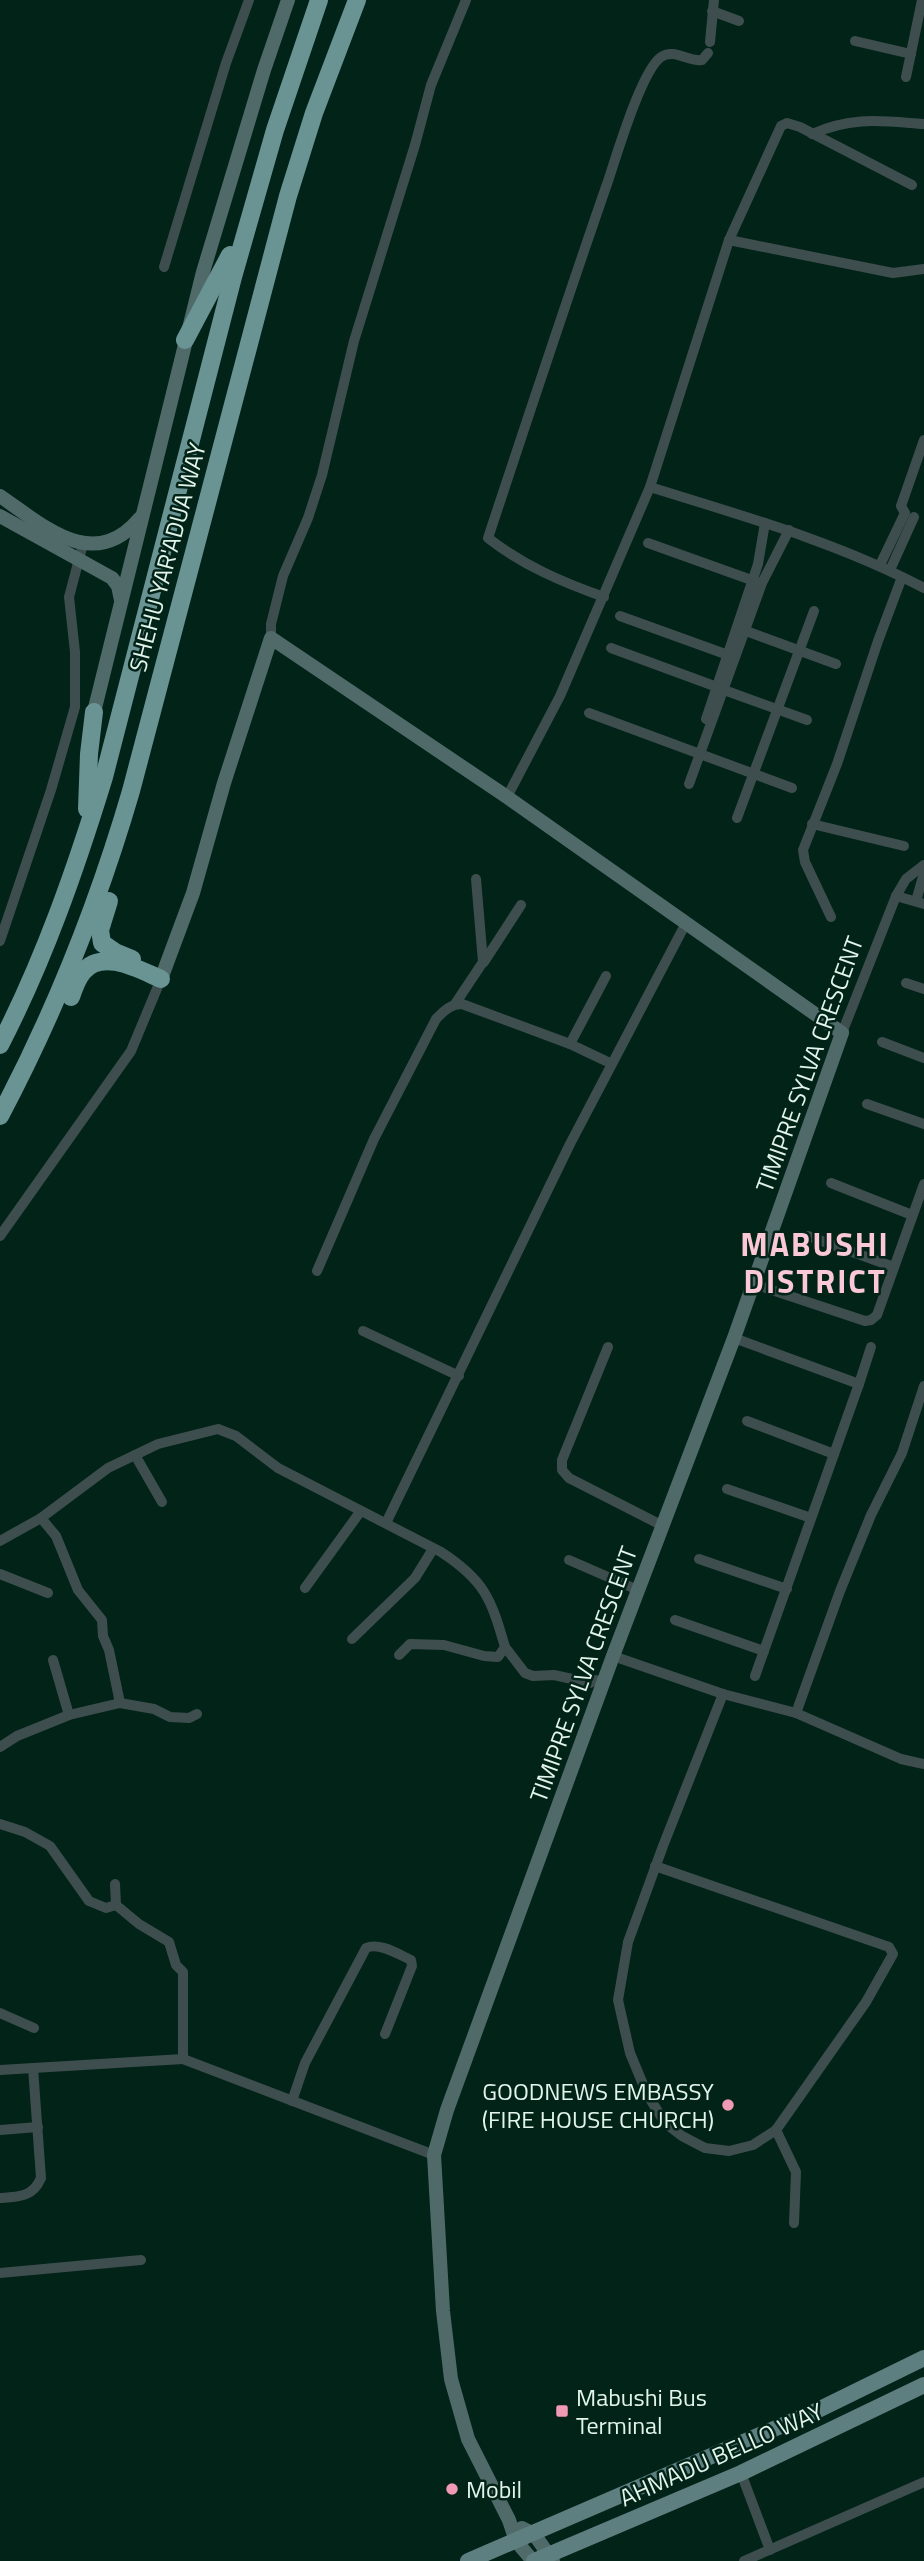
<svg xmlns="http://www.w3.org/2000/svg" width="924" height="2561" viewBox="0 0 924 2561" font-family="'Titillium Web',sans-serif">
	<rect width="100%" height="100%" fill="#022317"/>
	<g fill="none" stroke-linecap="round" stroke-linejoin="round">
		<!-- street -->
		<g stroke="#3e4e4e" stroke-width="10">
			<path d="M712,11L739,21"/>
			<path d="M855,41L911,54"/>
			<path d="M710,42L714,0"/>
			<path d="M906,77L922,0"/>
			<path d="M812,134C853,116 881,121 924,124"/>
			<path d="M729,240L893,273L924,269"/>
			<path d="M164,267L226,63L249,0"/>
			<path d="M650,487C743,516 837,542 924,588"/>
			<path d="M648,543L757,582"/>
			<path d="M880,565L905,513L901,506L924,440"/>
			<path d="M890,570L914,517"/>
			<path d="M604,597C562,582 524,566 488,538C527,420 566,302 607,184C616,158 641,71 661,57C674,48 688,62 702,60L708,53"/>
			<path d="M620,616L728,655"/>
			<path d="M746,631L836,664"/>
			<path d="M271,638V624L283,576L308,518L322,475L354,341L415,145L431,85L466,0"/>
			<path d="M611,648L717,687"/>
			<path d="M724,690L807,720"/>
			<path d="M589,713L792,788"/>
			<path d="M706,719L758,564L765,523"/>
			<path d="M689,784L762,583L789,530"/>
			<path d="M507,797L560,696L650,487L729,240L781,126L787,123L800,127L912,185"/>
			<path d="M737,818L814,611"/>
			<path d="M812,824L904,846"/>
			<path d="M896,896L924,904"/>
			<path d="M916,901L924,873"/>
			<path d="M831,917L805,862L803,850L837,764L878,641L902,577"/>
			<path d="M0,941L51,790L75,707V652L69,597L83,544"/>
			<path d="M484,962L521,905"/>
			<path d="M906,983L924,989"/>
			<path d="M455,1004L483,962L476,879"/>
			<path d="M842,1033L896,896L906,879L924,865"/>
			<path d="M882,1042L924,1058"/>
			<path d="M570,1044L606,976"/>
			<path d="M867,1104L924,1124"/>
			<path d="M831,1183L912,1215"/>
			<path d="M0,1236L131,1051L161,979"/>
			<path d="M808,1236L894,1267"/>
			<path d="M317,1271L374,1139L436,1019C444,1011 450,1004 462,1004L570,1044L610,1063"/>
			<path d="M754,1284L865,1321L871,1320L877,1315L924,1184"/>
			<path d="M363,1331L459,1376"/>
			<path d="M734,1338L859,1384L755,1676"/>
			<path d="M608,1347L562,1460V1470L569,1478L663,1526"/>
			<path d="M859,1384L871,1347"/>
			<path d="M747,1421L834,1454"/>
			<path d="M135,1455L162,1502"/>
			<path d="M727,1489L811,1518"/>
			<path d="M386,1523L570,1144L686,923"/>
			<path d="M0,1541L41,1518"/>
			<path d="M699,1559L787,1589"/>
			<path d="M569,1560L638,1590"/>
			<path d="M0,1574L48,1593"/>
			<path d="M305,1588L360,1512"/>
			<path d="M675,1620L764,1651"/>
			<path d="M352,1639L415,1578L433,1549"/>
			<path d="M505,1647L525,1673L533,1676L554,1675L590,1683L596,1680L603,1683"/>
			<path d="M613,1656L723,1694L796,1713L901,1759L924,1764"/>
			<path d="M53,1660L69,1715"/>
			<path d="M120,1703L109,1650L103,1636L102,1620L78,1590L56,1536L41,1518L108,1468L158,1444L218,1429L236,1436L278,1468L441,1552C484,1580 491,1598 505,1647L498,1657L484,1656L444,1645L410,1644L399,1655"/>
			<path d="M796,1713L840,1591L871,1515L902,1453L924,1386"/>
			<path d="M0,1747L17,1736L69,1715L120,1703L154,1709L170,1717L189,1718L197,1714"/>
			<path d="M0,1824L25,1832L50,1846L89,1901L106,1908L116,1905L115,1884"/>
			<path d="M655,1866L889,1947L893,1954L866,2002L776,2130L753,2145L729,2151L705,2148L682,2136L665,2123L647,2094L630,2053L618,2000L628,1942L663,1846L723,1694"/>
			<path d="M116,1905L139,1924L169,1942L176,1965L183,1972V2059L434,2155"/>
			<path d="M0,2013L34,2028"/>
			<path d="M0,2070L183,2059"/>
			<path d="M292,2101L305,2063L366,1948C379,1942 398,1954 411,1960L412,1966L385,2034"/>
			<path d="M0,2130L38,2127"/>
			<path d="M776,2130L796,2172L794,2223"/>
			<path d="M0,2198C19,2197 33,2197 41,2178L33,2068"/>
			<path d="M0,2273L141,2260"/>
			<path d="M741,2473L770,2550"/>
			<path d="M744,2561L924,2482"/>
		</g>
		<!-- secondary -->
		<g stroke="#506a6a" stroke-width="14">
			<path d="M0,496C45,527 94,573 140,518"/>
			<path d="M0,516L112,578L118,586L121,600"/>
			<path d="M94,712L203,272L264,70L288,0"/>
			<path d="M161,979L193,893L224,783L271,638L507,797L842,1033L734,1338L613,1656L447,2110L434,2155L443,2311L451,2379L468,2439L509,2520L516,2541L533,2561"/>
			<path d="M522,2528L534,2534L553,2561"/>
		</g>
		<!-- primary -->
		<g stroke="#5d7f80" stroke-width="16">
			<path d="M468,2561L818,2410L924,2358"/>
			<path d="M534,2561L741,2473L924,2385"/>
		</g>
		<!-- highway -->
		<g stroke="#6a9394" stroke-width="18">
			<path d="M185,340L230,255"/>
			<path d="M87,809L89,754L94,712"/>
			<path d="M109,901L100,930L102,943L115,952L132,959"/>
			<path d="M71,997C74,988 77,979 83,972C102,948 140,970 161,979"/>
			<path d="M0,1045C44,960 76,868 104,777L233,277L275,130L319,0"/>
			<path d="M0,1116C55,1012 98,904 131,791L288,196L314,113L357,0"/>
		</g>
	</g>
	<!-- markers -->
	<g fill="#f09ab6" stroke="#022317" stroke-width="2.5">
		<circle cx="728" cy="2105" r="7"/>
		<rect x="555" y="2404" width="14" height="14" rx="3.5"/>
		<circle cx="452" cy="2489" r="7"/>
	</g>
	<g text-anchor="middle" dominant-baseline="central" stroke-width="5" stroke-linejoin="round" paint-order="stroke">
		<!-- street labels -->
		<g font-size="24" fill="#e2f4eb" stroke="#022317">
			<text transform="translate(167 557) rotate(-75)">SHEHU YAR'ADUA WAY</text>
			<text transform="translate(809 1064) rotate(-70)">TIMIPRE SYLVA CRESCENT</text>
			<text transform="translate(583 1674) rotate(-70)">TIMIPRE SYLVA CRESCENT</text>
			<text transform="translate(721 2454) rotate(-24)">AHMADU BELLO WAY</text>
		</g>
		<!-- poi labels -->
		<g font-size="24" fill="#e2f4eb" stroke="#022317" text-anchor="start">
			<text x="714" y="2091" text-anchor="end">GOODNEWS EMBASSY<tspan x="714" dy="28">(FIRE HOUSE CHURCH)</tspan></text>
			<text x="576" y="2397">Mabushi Bus<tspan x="576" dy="28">Terminal</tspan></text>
			<text x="466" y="2489">Mobil</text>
		</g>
		<!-- district labels -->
		<g font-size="32" font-weight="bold" letter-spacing="2" fill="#fbc8d7" stroke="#022317">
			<text x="815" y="1244">MABUSHI<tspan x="815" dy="37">DISTRICT</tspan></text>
		</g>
	</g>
</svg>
